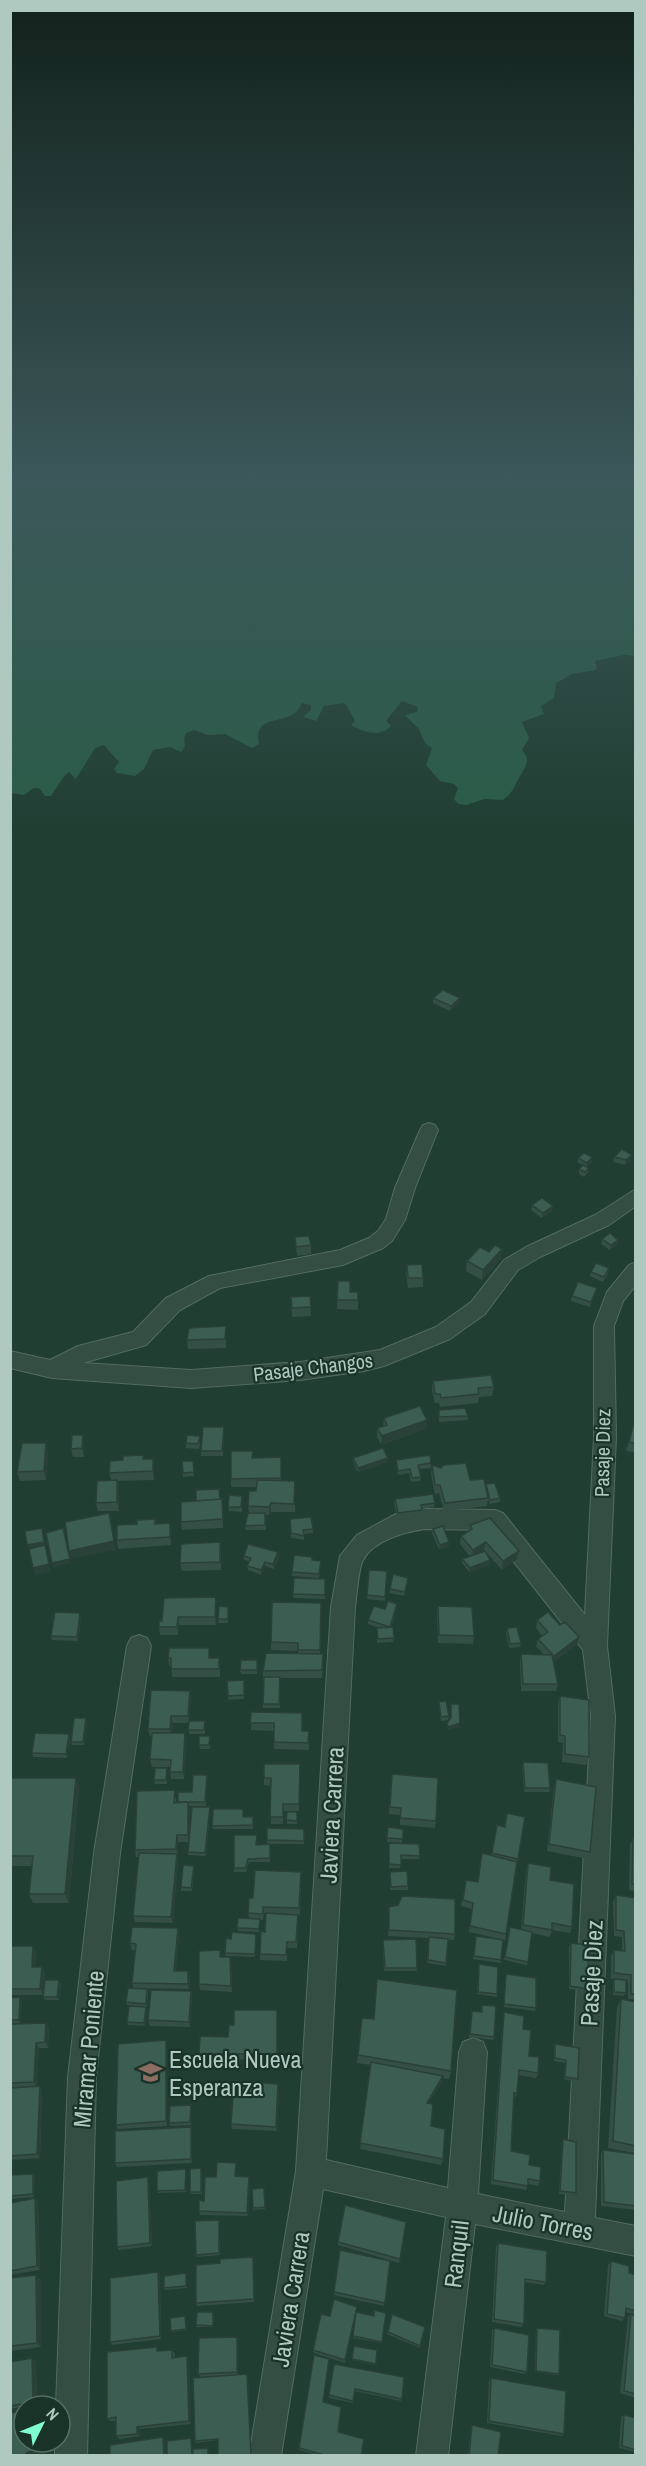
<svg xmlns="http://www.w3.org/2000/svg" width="646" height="2466" viewBox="0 0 646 2466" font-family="'Archivo Narrow',sans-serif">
	<rect width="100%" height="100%" fill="#203e32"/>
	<!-- water -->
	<path fill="#2a5c48" d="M11,483H635V656L624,655L595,661L597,668L595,670L572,674L556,683L554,698L541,706L544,714L522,722L529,738L522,750C531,760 526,766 520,776C514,786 513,793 503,800L485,799L466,805L458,804L454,799L458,788L454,784L440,781L426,765L432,748L425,743L419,729L405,715L417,712L418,707L402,701L386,721L391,726C380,738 364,732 351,725L355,721L347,706L344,703L324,706L316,721L303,717L311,710V705L302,703C292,730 252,709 259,744L252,748L225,734L208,735L194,730L186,733L184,738L185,746L181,752L170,747L153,750L144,769L135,776L117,773L114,769L119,762L104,745L95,748L76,779L69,772L65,775L51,796H45L39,788H34L24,795L11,793Z"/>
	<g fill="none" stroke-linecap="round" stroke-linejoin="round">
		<defs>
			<g id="street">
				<path d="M429,1123L435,1125L438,1130L415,1188L405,1220L392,1241L383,1248L343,1265L220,1288L180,1310L146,1345L83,1363L191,1370L300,1362L380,1350L436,1327L471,1302L504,1260L526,1247L595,1215L636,1189V1206L609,1225L540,1257L518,1270L485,1314L450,1339L384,1366L364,1371L300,1380L191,1388L52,1378L10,1368V1351L50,1360L78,1346L133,1332L166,1298L209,1276L340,1250L369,1238L378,1231L386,1219L395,1188L420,1130L423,1125Z"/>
				<path d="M636,1262V1285L623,1301L614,1326L616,1437L607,1646L615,1716L595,2218L636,2226V2256L475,2224L448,2456H416L446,2217L323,2189L281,2456H249L296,2171L331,1607L340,1556L357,1535L396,1514L425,1509L495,1510L503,1513L585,1615L594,1437V1326L607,1292L629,1265ZM425,1529L489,1530L583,1650L591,1716L565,2212L478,2194L487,2052L483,2042L473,2038L463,2042L459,2052L448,2188L326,2160L355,1607C357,1595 358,1570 363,1560C374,1540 405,1532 425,1529Z"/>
				<path d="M139,1635L147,1638L151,1646L120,1853L96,2077L87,2456H55V2442H60V2406H56L68,2077L94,1853L127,1646L131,1638Z"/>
			</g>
		</defs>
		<!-- street casing -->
		<use href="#street" stroke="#536c62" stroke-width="2"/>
		<!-- street -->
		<use href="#street" fill="#344e44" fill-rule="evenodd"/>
	</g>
	<!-- wall -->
	<g fill="#345046">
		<path d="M433,998H460L459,1003L450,1011L433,1003Z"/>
		<path d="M632,1155L631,1160L625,1165L613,1162L614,1157Z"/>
		<path d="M578,1158L592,1162L587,1167L588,1172L584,1177L579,1174V1169L583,1165L578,1163Z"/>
		<path d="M532,1205L553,1206L552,1211L542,1218L531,1210Z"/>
		<path d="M295,1237L311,1245V1254L297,1256Z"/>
		<path d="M602,1239L618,1240L617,1244L610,1250L601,1244Z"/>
		<path d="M501,1258L482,1280L466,1271L467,1261Z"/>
		<path d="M407,1265L423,1278V1287L408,1288L406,1274Z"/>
		<path d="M609,1268L608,1273L603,1282L590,1276L591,1272Z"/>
		<path d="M338,1281L358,1300V1310L337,1309Z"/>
		<path d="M597,1288L590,1307L571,1301L572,1296Z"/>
		<path d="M310,1296L311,1316L292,1317L291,1297Z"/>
		<path d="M226,1326V1348L188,1349L187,1340Z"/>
		<path d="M433,1381L494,1387L492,1396L479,1397L478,1403L440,1407L439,1403H435L432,1390Z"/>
		<path d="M439,1410L468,1416V1420L439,1422Z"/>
		<path d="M636,1415V1453L626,1451Z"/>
		<path d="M384,1418L426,1429L381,1445L377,1437V1428L383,1426Z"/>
		<path d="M224,1427L223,1456H201V1451Z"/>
		<path d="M200,1441L199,1449L186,1448V1443Z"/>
		<path d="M84,1444V1457H73L71,1449Z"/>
		<path d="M253,1451V1458L281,1457V1481H295V1512H271L269,1515H266V1530H246L245,1526L249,1513L248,1506L256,1491V1487H231V1479Z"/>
		<path d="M48,1452L46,1480L20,1481L17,1472Z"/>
		<path d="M353,1458L387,1462L358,1472L353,1462Z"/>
		<path d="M144,1459H153L154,1467V1480L118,1481L119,1488V1511H98L96,1503L111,1480L109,1473Z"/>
		<path d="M396,1460L431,1463V1468L419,1469L421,1477L420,1481L411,1482L409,1473L398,1475L396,1464Z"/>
		<path d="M182,1461H193L194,1476L183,1477Z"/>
		<path d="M432,1465L485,1486L500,1498V1502L490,1504L488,1499L487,1506L444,1511L439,1493L435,1494L431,1474Z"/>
		<path d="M242,1496V1512L229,1511L228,1507Z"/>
		<path d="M222,1499L223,1528L182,1530L181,1522L220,1500Z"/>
		<path d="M395,1499L435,1503L434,1507L422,1509L421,1514L397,1517L394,1503Z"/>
		<path d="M155,1519L156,1524L170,1523L171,1531V1545L118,1549L117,1540L137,1524Z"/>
		<path d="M290,1519L313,1529V1533L304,1534V1540L291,1538Z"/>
		<path d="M470,1525L519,1551L517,1559L502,1570L484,1550L479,1554L490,1560L489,1565L469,1572L462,1563V1559L470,1557L460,1544L461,1536L469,1531Z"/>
		<path d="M433,1529L449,1547L439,1549L432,1533Z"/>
		<path d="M221,1551V1570L182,1571L180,1563Z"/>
		<path d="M244,1556L279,1557L274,1569L265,1566L261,1575L248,1570L247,1566L249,1561L244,1560Z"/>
		<path d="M312,1560L321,1565L319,1578L292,1576V1572Z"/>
		<path d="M369,1570L387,1571L385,1601L367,1599Z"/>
		<path d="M294,1578L325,1579V1599L293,1598Z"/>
		<path d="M408,1582L404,1596L390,1593V1589Z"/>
		<path d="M321,1603L320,1654L323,1662L322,1678H280V1708H263V1671L298,1654V1651L271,1650V1642Z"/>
		<path d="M397,1604V1608L391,1628L394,1638L393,1642L377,1643V1628H379L368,1624V1620L385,1609Z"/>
		<path d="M216,1605V1625H179L178,1635H160L159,1627L162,1621Z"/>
		<path d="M438,1606L474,1636L473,1644L438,1643L437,1614Z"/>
		<path d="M228,1607V1623H219L218,1619Z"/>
		<path d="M81,1617L78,1641L52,1640L51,1636Z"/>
		<path d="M537,1620L560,1625L579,1637L577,1645L553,1662L558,1684L556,1691H521L520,1662L521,1654L544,1655L536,1646L538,1639L542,1636L536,1628Z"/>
		<path d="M507,1628L521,1643L520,1647L509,1648L506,1633Z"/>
		<path d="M168,1658H210L220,1666V1677H172L171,1666H169Z"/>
		<path d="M257,1660V1674H241L240,1670Z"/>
		<path d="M244,1680V1699L228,1700V1696Z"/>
		<path d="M190,1691L191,1698L189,1721L205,1725V1734H189V1723H173L172,1733H185L187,1740L184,1779H171L170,1767H152L150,1759L152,1736H150L148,1729Z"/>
		<path d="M560,1696L589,1757L586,1765L562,1762L563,1743L558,1742V1704Z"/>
		<path d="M439,1702L449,1716L448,1720L441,1721L439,1706Z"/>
		<path d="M251,1712L302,1731H309V1750L274,1749V1731L251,1730Z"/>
		<path d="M86,1718L87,1722L84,1745H72L71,1742Z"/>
		<path d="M70,1738L67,1758L33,1757L32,1753Z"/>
		<path d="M210,1740V1749H200L199,1745Z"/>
		<path d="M523,1762L550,1788L549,1792H524L522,1766Z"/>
		<path d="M300,1764L299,1811H283V1824H271V1786L264,1785V1778Z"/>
		<path d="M167,1772V1784H155L154,1780Z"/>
		<path d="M392,1774L436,1821L435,1828L400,1825V1815L389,1814Z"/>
		<path d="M207,1775L206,1806H189V1833L210,1811L206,1856L188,1855V1842H178V1856H177L178,1861L173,1923L135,1922L133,1916L139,1857H136L135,1850L176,1797V1803H178L192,1792Z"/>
		<path d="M10,1778H76L79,1788L69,1903H33L29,1894L32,1866H10Z"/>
		<path d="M556,1779L590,1852L588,1859L547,1851L554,1786Z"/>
		<rect x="287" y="1812" width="10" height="12"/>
		<path d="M507,1813L518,1859L516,1865L506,1934L505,1941L503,1940L501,1963L473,1959L476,1936L500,1939L469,1932L472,1909L461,1906L466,1880L477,1882L491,1856L497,1825L504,1826Z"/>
		<path d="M243,1817H253V1829H213L212,1826Z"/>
		<path d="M388,1827L403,1829L402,1843L387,1842Z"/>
		<path d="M267,1828L304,1829V1844H267Z"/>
		<path d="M633,1838L636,1839V1892L629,1890L630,1845Z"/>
		<path d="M389,1843L420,1856L419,1859H401L400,1868H389Z"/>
		<path d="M270,1844V1862H249L246,1872H234V1868L257,1845Z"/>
		<path d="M528,1863L550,1880L572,1927L570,1933L552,1930L550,1937L531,1933L527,1965L504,1960L509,1930L521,1929L526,1870Z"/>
		<path d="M194,1866V1869L192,1891H181V1887Z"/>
		<path d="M301,1872L300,1915L294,1914L298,1921L297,1948H287V1961L260,1960V1954L265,1932L266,1913H264L263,1920H260L259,1932L238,1931L237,1928L249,1918L248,1913L253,1898Z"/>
		<path d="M390,1872L408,1886V1890H390Z"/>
		<path d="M616,1895L636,1898V2000L628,1999V1981L626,1980V1993L624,1996L613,1995V1982L614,1979H611V1956L614,1950L622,1951V1937L614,1936L613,1902Z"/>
		<path d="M389,1914L455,1934L454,1940H448L446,1966L427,1963L429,1938L388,1936Z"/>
		<path d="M179,1934L176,1971H188L190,1977L189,1989L134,1988L132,1983L135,1950H132L130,1943Z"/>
		<path d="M256,1934L255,1957L225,1956V1953L231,1939Z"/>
		<path d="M383,1943L417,1968V1971H384Z"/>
		<path d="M571,1943L588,1989L586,1991L569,1989V1947Z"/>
		<path d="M10,1946L36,1952L35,1967H42L45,1972L43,1995H10Z"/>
		<path d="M221,1957L231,1963L232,1992L200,1990L199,1984Z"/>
		<path d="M479,1964L497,1994V1997L477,1994Z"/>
		<path d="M506,1974L536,2008L535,2011L504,2007Z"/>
		<path d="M59,1980L61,1983L59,2000H45L43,1997Z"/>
		<path d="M147,1989L148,1992L147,2007L127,2005L126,2002Z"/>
		<path d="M191,1991L192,1997L190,2027L150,2026L148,2020Z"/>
		<path d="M20,1997L22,2000L20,2023H10V1998Z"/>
		<path d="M621,1999L636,2002V2210L601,2206V2154L603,2150L634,2153L608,2148L617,2007Z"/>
		<path d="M482,2005L494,2037L493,2040L469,2037L472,2011L481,2012Z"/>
		<path d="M147,2010L145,2026L128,2025L127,2022Z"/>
		<path d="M504,2012L523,2029L529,2056L538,2073L536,2078L518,2075L517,2093L515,2098H514L511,2151L529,2165L540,2181L538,2186L528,2184L526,2190L491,2184L503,2018Z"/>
		<path d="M277,2015V2060L200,2059L199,2054L228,2037L234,2025Z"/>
		<path d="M46,2023L49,2028L48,2048H39L37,2086L42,2091L40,2158L10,2160V2024Z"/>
		<path d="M166,2040L167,2046V2126L118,2129L116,2125Z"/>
		<path d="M555,2044L578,2079L576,2082L564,2079L565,2063L554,2061V2046Z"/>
		<path d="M358,2055L451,2071L449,2079L442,2078L441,2083L429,2103L431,2126L443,2159L441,2165L360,2149L371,2065L357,2063Z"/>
		<path d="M279,2089L277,2131L232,2129L231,2124Z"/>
		<path d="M191,2105V2125L170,2126L169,2123Z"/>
		<path d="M192,2132V2163L117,2167L115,2163Z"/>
		<path d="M563,2139L576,2193L574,2195L559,2194L562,2142Z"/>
		<path d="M236,2163V2176L250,2181L248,2216L200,2215L199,2211L216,2177Z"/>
		<path d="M202,2171V2194H191L190,2192Z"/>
		<path d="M186,2172V2192L158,2193L157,2191Z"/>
		<path d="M10,2175L35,2176L34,2197L10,2199Z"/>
		<path d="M148,2177L149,2181L152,2246L119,2250L117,2247Z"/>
		<path d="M264,2188L265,2209L253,2210L252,2189Z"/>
		<path d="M35,2198L38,2202L40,2270L10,2275V2203Z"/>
		<path d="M219,2220L220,2255L197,2257L196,2255Z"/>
		<path d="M338,2242L400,2259L399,2263L338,2245Z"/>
		<path d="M498,2243L546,2282L544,2285L525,2282L524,2324L521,2327L492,2322L496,2246Z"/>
		<path d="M254,2261V2302L197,2306L196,2303Z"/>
		<path d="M611,2261L629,2273L636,2275V2315L625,2312V2318L622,2321L604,2316L608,2265Z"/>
		<path d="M158,2272L160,2276L161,2339L112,2345L110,2342Z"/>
		<path d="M186,2273L187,2288L165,2290L164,2288Z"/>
		<path d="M10,2278L41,2279V2347L10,2351Z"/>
		<path d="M334,2292L385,2303L384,2306L334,2295Z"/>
		<path d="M357,2307L345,2363L314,2353L313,2350L330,2316Z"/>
		<path d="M356,2312L374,2316L386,2313L382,2343L353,2338Z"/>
		<path d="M214,2314L213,2327H196V2325Z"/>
		<path d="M392,2314L420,2346V2348L387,2334Z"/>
		<path d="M631,2314L636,2316V2398L620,2393L628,2317Z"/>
		<path d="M185,2316L187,2330L172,2332L171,2331Z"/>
		<path d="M494,2328L527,2372L524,2374L490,2367L492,2330Z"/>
		<path d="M537,2328L559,2374L558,2375L535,2372L536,2329Z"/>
		<path d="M237,2337L238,2340V2375L247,2374L248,2376L251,2456H218V2440L196,2443L195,2441L232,2375L200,2377L198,2374Z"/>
		<path d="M354,2346L377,2350L375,2365L352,2360Z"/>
		<path d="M172,2350L175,2354V2358L189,2360L191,2424L140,2429V2436L120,2439L116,2436V2421H111L107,2419L159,2351Z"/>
		<path d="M36,2361L37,2404L10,2409V2362Z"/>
		<path d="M334,2364L402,2399L401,2401L354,2391L353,2403L329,2398Z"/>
		<path d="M491,2378L564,2434L562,2436L487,2423L489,2380Z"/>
		<path d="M323,2402L338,2432L361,2456H322L299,2450V2448Z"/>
		<path d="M624,2415L636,2418V2452L619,2448L621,2417Z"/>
		<path d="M472,2425L498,2456H468L471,2427Z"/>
	</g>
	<!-- shaded-wall -->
	<g fill="#2a4139">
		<path d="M460,998L459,1003L450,1011L451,1006Z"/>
		<path d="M632,1155L631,1160L625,1165L626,1160Z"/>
		<path d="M592,1157V1162L587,1167V1163Z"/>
		<path d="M553,1206L552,1211L542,1218L543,1213Z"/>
		<path d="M618,1240L617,1244L610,1250L611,1245Z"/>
		<path d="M502,1249L501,1258L482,1280L483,1270Z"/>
		<path d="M427,1420L426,1429L381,1445L382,1436Z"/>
		<path d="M83,1435L84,1444V1457L82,1448Z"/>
		<path d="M46,1443L48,1452L46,1480L44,1471Z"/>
		<path d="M388,1458L387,1462L358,1472V1468Z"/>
		<path d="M153,1459L154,1467V1480L153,1471Z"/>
		<path d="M117,1480L119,1488V1511L117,1502Z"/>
		<path d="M271,1503V1512L269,1515V1507Z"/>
		<path d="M109,1513L116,1550L71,1559L69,1551Z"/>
		<path d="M170,1523L171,1531V1545L170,1537Z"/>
		<path d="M42,1528L51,1572L35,1576L33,1568L46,1550L29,1553L27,1545Z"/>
		<path d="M63,1528L71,1563L53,1568L52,1563Z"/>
		<path d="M449,1542V1547L439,1549L440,1545Z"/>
		<path d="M486,1542L484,1550L472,1558L473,1550Z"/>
		<path d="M519,1551L517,1559L502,1570L503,1561Z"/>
		<path d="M278,1552L279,1557L274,1569L273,1564Z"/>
		<path d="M490,1560L489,1565L469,1572L470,1568Z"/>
		<path d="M265,1562V1566L261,1575V1570Z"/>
		<path d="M216,1597V1625L215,1617Z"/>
		<path d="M397,1604V1608L389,1631L390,1627Z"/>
		<path d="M80,1613L81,1617L78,1641L77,1637Z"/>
		<path d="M178,1617L179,1625L178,1635L177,1627Z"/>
		<path d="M579,1637L577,1645L552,1664L554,1656Z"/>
		<path d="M190,1691L191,1698L189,1723L188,1716Z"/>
		<path d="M171,1716L173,1723L172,1736L170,1729Z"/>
		<path d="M86,1718L87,1722L84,1745L83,1742Z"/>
		<path d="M460,1723L459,1727L448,1730V1727Z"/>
		<path d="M185,1733L187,1740L184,1779L183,1772Z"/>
		<path d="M69,1734L70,1738L67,1758L66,1754Z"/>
		<path d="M76,1778L79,1788L69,1903L65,1894Z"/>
		<path d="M188,1802L190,1809L189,1842L188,1835Z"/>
		<path d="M210,1807V1811L206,1856L205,1853Z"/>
		<path d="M177,1835L178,1842V1856L176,1849Z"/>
		<path d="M177,1854L178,1861L173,1923L171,1917Z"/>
		<path d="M178,1928L179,1934L176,1977L174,1971Z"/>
		<path d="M33,1946L36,1952L34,1973L32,1967Z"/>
		<path d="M42,1967L45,1972L43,1995L40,1989Z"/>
		<path d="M188,1971L190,1977L189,1989L188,1984Z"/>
		<path d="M59,1980L61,1983L59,2000L57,1997Z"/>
		<path d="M191,1991L192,1997L190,2027L189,2022Z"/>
		<path d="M20,1997L22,2000L20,2023L19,2020Z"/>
		<path d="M146,2007L147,2010L145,2026L144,2023Z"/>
		<path d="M46,2023L49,2028L48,2048L45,2042Z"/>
		<path d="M166,2040L167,2046V2126L166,2121Z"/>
		<path d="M36,2043L39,2048L37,2087L34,2082Z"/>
		<path d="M443,2076L441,2083L425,2110L427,2103Z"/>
		<path d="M278,2084L279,2089L277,2131L276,2127Z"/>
		<path d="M40,2086L42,2091L40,2158L37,2154Z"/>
		<path d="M191,2127L192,2132V2163L191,2159Z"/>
		<path d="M33,2174L35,2176L34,2197L33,2194Z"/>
		<path d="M148,2177L149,2181L152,2246L150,2243Z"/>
		<path d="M249,2177L250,2181L248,2216L247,2213Z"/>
		<path d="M35,2198L38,2202L40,2270L37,2266Z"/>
		<path d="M158,2272L160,2276L161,2339L160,2336Z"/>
		<path d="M36,2275L41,2279V2347L37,2343Z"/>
		<path d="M237,2337L238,2340V2375L237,2372Z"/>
		<path d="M187,2356L189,2360L191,2424L189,2421Z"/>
		<path d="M32,2358L36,2361L37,2404L33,2402Z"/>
		<path d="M247,2374L248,2376L251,2456Z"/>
		<path d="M137,2427L140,2429V2436L137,2434Z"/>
		<path d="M163,2437L165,2439L166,2456H164Z"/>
		<path d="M31,2442H34V2453L31,2451Z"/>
	</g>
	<!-- building -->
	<g fill="#3c5d51" stroke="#2a4139" stroke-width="1.5">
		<path d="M443,990L460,998L451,1006L433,998Z"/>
		<path d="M622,1149L632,1155L626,1160L614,1157Z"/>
		<path d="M584,1153L592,1157L587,1163L578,1158Z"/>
		<path d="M583,1165L589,1168L585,1172L579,1169Z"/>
		<path d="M542,1198L553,1206L543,1213L532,1205Z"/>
		<path d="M610,1233L618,1240L611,1245L602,1239Z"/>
		<path d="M309,1236L311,1245L296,1247L295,1237Z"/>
		<path d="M495,1245L502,1249L483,1270L467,1261L480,1247L489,1252Z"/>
		<path d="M596,1263L609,1268L604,1277L591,1272Z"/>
		<path d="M422,1264L423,1278H408L407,1265Z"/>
		<path d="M338,1281H350V1292H358V1300H337Z"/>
		<path d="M578,1282L597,1288L591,1302L572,1296Z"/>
		<path d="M310,1296L311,1307L292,1308L291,1297Z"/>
		<path d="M226,1326L225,1339L187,1340L189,1328Z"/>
		<path d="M491,1375L494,1387L478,1388L479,1394L441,1398L440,1394H435L433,1381Z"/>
		<path d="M420,1406L427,1420L382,1436L377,1428L387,1425L384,1418Z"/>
		<path d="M465,1408L468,1416L439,1417V1410Z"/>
		<path d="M636,1415V1444L629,1442Z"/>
		<path d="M203,1427H224L222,1451H201Z"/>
		<path d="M72,1435H83L82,1448L71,1449Z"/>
		<path d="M187,1435L200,1436L198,1444L186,1443Z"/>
		<path d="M22,1443H46L44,1471L17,1472Z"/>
		<path d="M383,1448L388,1458L358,1468L353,1458Z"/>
		<path d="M231,1451H253L252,1458L281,1457V1478L231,1479Z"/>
		<path d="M143,1455V1459H153V1471L109,1473L110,1461L123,1460V1456Z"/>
		<path d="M430,1455L431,1463L418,1465L421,1477L412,1478L410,1469L398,1471L396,1460Z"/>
		<path d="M182,1461H193L194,1472L183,1473Z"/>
		<path d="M466,1463L470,1480L484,1479L488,1498L445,1503L440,1485H435L432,1465L441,1468L444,1465Z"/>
		<path d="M117,1480V1502L96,1503L97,1481Z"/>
		<path d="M257,1480L295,1481L294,1504L271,1503L269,1507L248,1506L249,1491H256Z"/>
		<path d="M495,1483L500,1498L490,1500L486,1484Z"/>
		<path d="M219,1489L220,1500L196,1501V1490Z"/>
		<path d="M433,1494L435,1503L421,1505L422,1510L398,1513L395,1499Z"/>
		<path d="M229,1495L242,1496L241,1507H228Z"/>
		<path d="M222,1499L223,1519L181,1522V1502Z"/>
		<path d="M109,1513L114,1541L69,1551L65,1522Z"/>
		<path d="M248,1513H265V1525L245,1526Z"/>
		<path d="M311,1517L313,1529L303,1530L304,1536L291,1533L290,1519Z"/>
		<path d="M490,1518L519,1551L503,1561L486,1542L473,1550L461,1536L472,1529L470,1525Z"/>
		<path d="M155,1519V1524L170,1523V1537L117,1540V1525L137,1524V1520Z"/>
		<path d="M443,1526L449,1542L440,1545L433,1529Z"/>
		<path d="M42,1528L44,1542L27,1545L25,1531Z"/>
		<path d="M63,1528L70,1559L52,1563L46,1533Z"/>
		<path d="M220,1542V1562L180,1563L181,1544Z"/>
		<path d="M248,1544L278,1552L273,1564L265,1562L261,1570L247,1566L251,1558L244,1556Z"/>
		<path d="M45,1545L49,1564L33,1568L29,1549Z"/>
		<path d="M485,1551L490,1560L470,1568L462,1559Z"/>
		<path d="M294,1555L312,1557V1560L321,1561L319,1574L292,1572Z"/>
		<path d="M369,1570L387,1571L385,1597L367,1595Z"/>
		<path d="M393,1574L408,1578L405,1592L390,1589Z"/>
		<path d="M294,1578L325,1579V1595L293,1594Z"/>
		<path d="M216,1597L215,1617H178L177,1627H159V1621H162L164,1598Z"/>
		<path d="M388,1601L397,1604L390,1627L368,1620L374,1606L385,1609Z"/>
		<path d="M272,1602L321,1603L320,1650H298V1643L271,1642Z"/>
		<path d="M219,1606L228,1607V1619H218Z"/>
		<path d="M438,1606L472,1607L474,1636L439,1635Z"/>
		<path d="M55,1612L80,1613L77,1637L51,1636Z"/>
		<path d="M548,1612L560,1625L565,1622L579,1637L554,1656L538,1639L548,1632L537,1620Z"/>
		<path d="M393,1627L394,1638L378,1639L377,1628Z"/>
		<path d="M517,1627L521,1643L510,1644L507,1628Z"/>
		<path d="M169,1648H209V1658H219V1669H171V1658H168Z"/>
		<path d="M266,1653L323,1654L322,1670L263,1671Z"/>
		<path d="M521,1654L552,1655L558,1684H523Z"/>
		<path d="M241,1660H257V1670H240Z"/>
		<path d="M264,1677H280L279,1704H263Z"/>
		<path d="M244,1680V1695L228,1696L227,1681Z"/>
		<path d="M151,1690L190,1691L188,1716H171L170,1729H148Z"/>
		<path d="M560,1696L589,1700V1757L565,1754V1736L560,1735Z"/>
		<path d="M446,1701L449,1716L441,1717L439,1702Z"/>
		<path d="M451,1704H459L460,1723L448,1727L447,1723L451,1718Z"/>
		<path d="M251,1712L302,1713V1731H309L308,1743L274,1742V1723H250Z"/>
		<path d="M74,1718H86L83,1742H71Z"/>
		<path d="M189,1721H205L204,1730H188Z"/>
		<path d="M35,1733L69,1734L66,1754L32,1753Z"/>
		<path d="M152,1733H185L183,1772H170L171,1760L150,1759Z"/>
		<path d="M199,1736H210L209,1745H199Z"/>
		<path d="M523,1762L548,1763L550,1788H525Z"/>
		<path d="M264,1764H300L299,1804H283V1817H270L271,1778H264Z"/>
		<path d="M155,1768H167L166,1780H154Z"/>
		<path d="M392,1774L438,1778L436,1821L400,1818L401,1808L390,1807Z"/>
		<path d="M193,1775H207L205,1802H178V1792H192Z"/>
		<path d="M10,1778H76L65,1894H29L33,1856H10Z"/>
		<path d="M556,1779L596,1787L590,1852L549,1844Z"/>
		<path d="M175,1790L174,1803L188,1802V1835H177L176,1849L135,1850L137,1791Z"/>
		<path d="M192,1807H210L205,1853L188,1852Z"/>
		<path d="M213,1809H243V1817H253V1825L212,1826Z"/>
		<path d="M287,1812H297V1821L286,1820Z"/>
		<path d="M507,1813L525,1817L518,1859L492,1853L497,1825L505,1827Z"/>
		<path d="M388,1827L403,1829V1839L387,1838Z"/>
		<path d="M267,1828L304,1829V1841L267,1840Z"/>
		<path d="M234,1835H257L256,1845L270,1844V1858L248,1859L246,1868H234Z"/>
		<path d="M633,1838L636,1839V1885L632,1884Z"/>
		<path d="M389,1843L419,1844L420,1856L401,1855V1865L389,1864Z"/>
		<path d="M139,1853L177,1854L171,1917L133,1916Z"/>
		<path d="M482,1853L517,1862L506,1934L470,1926L473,1903L463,1900L466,1880L478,1882Z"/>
		<path d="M528,1863L551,1867L550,1880L574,1884L572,1927L552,1923V1930L523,1925Z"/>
		<path d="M183,1865L194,1866L191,1888L181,1887Z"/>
		<path d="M255,1870L301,1872L299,1908L263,1907V1914L248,1913L249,1898H253Z"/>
		<path d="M407,1871L408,1886L391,1887L390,1872Z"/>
		<path d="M616,1895L636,1898V1994H631V1975L614,1973V1950L625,1951L624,1931L616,1930Z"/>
		<path d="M402,1896L455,1899V1934L389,1930V1907L398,1905Z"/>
		<path d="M266,1913L298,1915L296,1942H287L286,1955L260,1954L261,1931L265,1932Z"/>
		<path d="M238,1918L260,1919L259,1929L237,1928Z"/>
		<path d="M132,1927L178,1928L174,1971H188V1984L132,1983L136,1944L130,1943Z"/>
		<path d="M510,1927L532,1932L528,1962L505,1957Z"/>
		<path d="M232,1932L256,1934L255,1954L225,1953L226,1938L231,1939Z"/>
		<path d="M476,1936L503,1940L501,1960L474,1956Z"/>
		<path d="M429,1937L448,1939L446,1963L428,1960Z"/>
		<path d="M416,1939L417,1968H385L383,1940Z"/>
		<path d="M571,1943L588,1945V1989L570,1986Z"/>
		<path d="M10,1946H33L32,1967H42L40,1989H10Z"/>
		<path d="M220,1950V1957H230L231,1986L199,1984V1951Z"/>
		<path d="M479,1964L498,1967L497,1994L478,1992Z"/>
		<path d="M506,1974L536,1978V2008L504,2004Z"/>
		<path d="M377,1979L457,1990L451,2071L358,2055L362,2018L374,2019Z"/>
		<path d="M614,1979L626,1980V1993L614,1992Z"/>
		<path d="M45,1980H59L57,1997H43Z"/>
		<path d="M128,1988L147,1989L146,2004L126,2002Z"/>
		<path d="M151,1990L191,1991L189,2022L148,2020Z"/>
		<path d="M20,1997L19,2020H10V1998Z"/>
		<path d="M621,1999L636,2002V2146L613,2141Z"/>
		<path d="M482,2005L496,2006L494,2037L470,2034L472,2011L482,2012Z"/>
		<path d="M129,2006L146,2007L144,2023L127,2022Z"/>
		<path d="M234,2010H277V2054H199L200,2036L228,2037L229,2025H234Z"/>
		<path d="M504,2012L524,2016L523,2029L531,2030L529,2056L539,2057L538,2073L519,2070L517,2093H514L511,2151L530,2155L529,2165L541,2167L540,2181L528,2179V2186L493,2180Z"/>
		<path d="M46,2023L45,2042L36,2043L34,2082L10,2083V2024Z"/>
		<path d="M166,2040V2121L116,2125L118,2044Z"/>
		<path d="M555,2044L579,2048L578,2079L565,2077L566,2060L555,2058Z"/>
		<path d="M371,2062L443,2076L427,2103L433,2104L431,2126L445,2129L443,2159L360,2143Z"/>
		<path d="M234,2081L278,2084L276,2127L231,2124Z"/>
		<path d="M40,2086L37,2154L10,2156V2088Z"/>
		<path d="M191,2105L190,2122L169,2123L170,2106Z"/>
		<path d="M191,2127V2159L115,2163V2131Z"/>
		<path d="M563,2139L576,2142V2193L560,2191Z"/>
		<path d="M603,2150L636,2154V2206L604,2202Z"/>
		<path d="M217,2162L236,2163L235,2176L249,2177L247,2213L199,2211V2200L204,2201L205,2177H216Z"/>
		<path d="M201,2168V2192H190V2169Z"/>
		<path d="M186,2169L185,2190L157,2191V2171Z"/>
		<path d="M33,2174V2194L10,2196V2175Z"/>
		<path d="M148,2177L150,2243L117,2247L116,2181Z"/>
		<path d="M264,2188L265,2207L253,2208L252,2189Z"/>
		<path d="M35,2198L37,2266L10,2271V2203Z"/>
		<path d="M345,2205L406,2222L400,2259L338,2242Z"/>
		<path d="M219,2220V2253L196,2255L195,2221Z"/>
		<path d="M498,2243L547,2251L546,2282L525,2279L524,2324L494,2319Z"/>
		<path d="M340,2250L390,2261L385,2303L334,2292Z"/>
		<path d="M253,2257L254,2299L196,2303V2265L220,2263V2259Z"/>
		<path d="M611,2261L629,2266V2273L636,2275V2311L626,2308L625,2318L607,2314Z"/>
		<path d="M158,2272L160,2336L110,2342V2278Z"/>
		<path d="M186,2273V2286L164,2288V2276Z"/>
		<path d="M36,2275L37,2343L10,2346V2278Z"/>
		<path d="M334,2299L357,2307L345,2360L313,2350L321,2314L330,2316Z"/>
		<path d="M374,2310L386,2313L382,2342L353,2336L356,2312L374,2316Z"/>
		<path d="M197,2312H213V2326L196,2325Z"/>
		<path d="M392,2314L425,2327L420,2346L388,2332Z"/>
		<path d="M631,2314L636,2316V2394L624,2391Z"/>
		<path d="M185,2316L186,2329L171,2331L170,2318Z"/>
		<path d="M494,2328L529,2335L527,2372L492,2365Z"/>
		<path d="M537,2328L560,2330L559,2374L536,2371Z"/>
		<path d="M237,2337V2372L198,2374L199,2338Z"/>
		<path d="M354,2346L377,2350L376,2364L352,2359Z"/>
		<path d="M157,2347V2351L172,2350V2358L187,2356L189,2421L137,2427V2434L116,2436V2417L107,2419V2352Z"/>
		<path d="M314,2355L329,2359L323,2402L341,2407L338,2432L364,2439L361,2456H328L299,2448Z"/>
		<path d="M32,2358L33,2402L10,2406V2362Z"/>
		<path d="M334,2364L404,2377L402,2399L355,2389L353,2401L329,2395Z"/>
		<path d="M247,2374L251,2456H218V2439L195,2441L193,2378Z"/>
		<path d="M491,2378L566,2391L564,2434L489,2421Z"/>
		<path d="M24,2411V2442H31V2451L26,2453V2456H10V2413Z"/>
		<path d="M624,2415L636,2418V2450L622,2446Z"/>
		<path d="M472,2425L501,2432L498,2456H469Z"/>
		<path d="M163,2437L164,2456H110V2445Z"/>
		<path d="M191,2438L192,2456H167V2441Z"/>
		<path d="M208,2448V2456H193V2449Z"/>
	</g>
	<!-- sky -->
	<linearGradient id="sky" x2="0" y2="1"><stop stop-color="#12221c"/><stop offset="0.58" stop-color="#3c585a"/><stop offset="1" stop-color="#3c585a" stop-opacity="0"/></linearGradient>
	<rect width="646" height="829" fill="url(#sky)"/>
	<!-- icons -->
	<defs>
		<symbol id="school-bare" viewBox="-9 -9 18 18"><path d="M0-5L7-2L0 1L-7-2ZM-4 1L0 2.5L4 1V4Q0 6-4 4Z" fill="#8d6e63" stroke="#1a3329" stroke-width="2.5" paint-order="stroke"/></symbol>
	</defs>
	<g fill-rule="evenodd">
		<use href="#school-bare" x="134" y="2056" width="33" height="33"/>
	</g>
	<g text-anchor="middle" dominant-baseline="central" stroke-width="4.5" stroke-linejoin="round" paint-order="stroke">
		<!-- street labels -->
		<g font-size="20" fill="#b0c9c0" stroke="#1a3329">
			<text transform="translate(313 1367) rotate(-7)">Pasaje Changos</text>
			<text transform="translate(602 1453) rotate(-89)">Pasaje Diez</text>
		</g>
		<!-- near-street labels -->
		<g font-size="24" fill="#b0c9c0" stroke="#1a3329">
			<text transform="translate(331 1815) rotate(-87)">Javiera Carrera</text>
			<text transform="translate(591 1973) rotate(-87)">Pasaje Diez</text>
			<text transform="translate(88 2049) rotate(-85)">Miramar Poniente</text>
			<text transform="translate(543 2222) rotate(11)">Julio Torres</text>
			<text transform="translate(456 2254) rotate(-83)">Ranquil</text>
			<text transform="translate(290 2299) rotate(-81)">Javiera Carrera</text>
		</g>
		<!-- near-poi labels -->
		<g font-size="24" fill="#b0c9c0" stroke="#1a3329" text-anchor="start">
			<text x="169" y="2059">Escuela Nueva<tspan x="169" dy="28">Esperanza</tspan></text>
		</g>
	</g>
	<!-- border -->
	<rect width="646" height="2466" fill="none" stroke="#b0c9c0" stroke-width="24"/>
	<!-- north arrow -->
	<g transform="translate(42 2424) rotate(47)"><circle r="28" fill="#1a3329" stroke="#566f65" stroke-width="1.5"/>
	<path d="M0-4.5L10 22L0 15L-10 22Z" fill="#7fffcf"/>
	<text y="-9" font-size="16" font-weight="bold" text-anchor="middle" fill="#b0c9c0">N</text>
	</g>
</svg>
